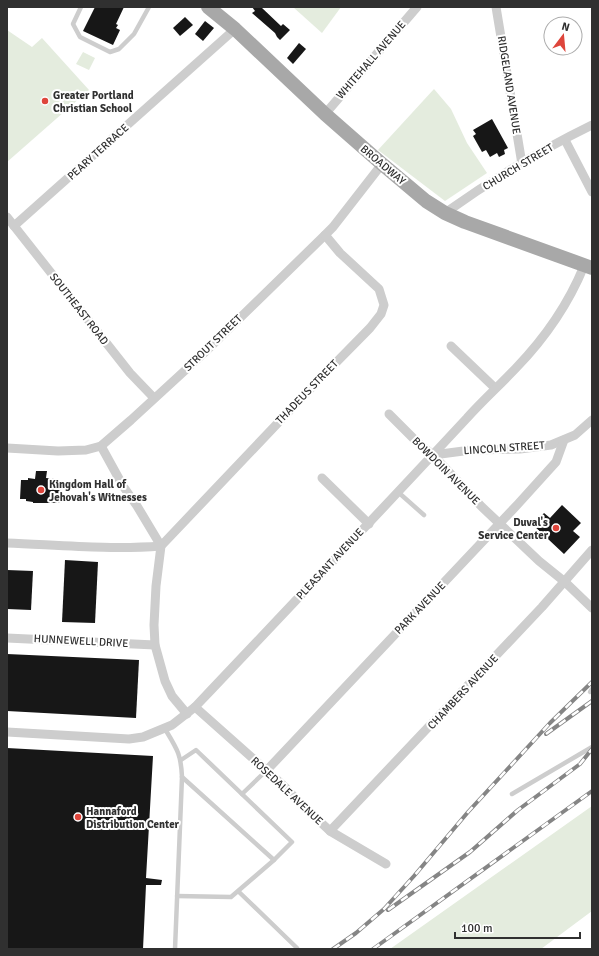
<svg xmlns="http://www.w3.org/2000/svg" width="599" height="956" viewBox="0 0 599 956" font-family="Signika,sans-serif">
	<rect width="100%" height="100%" fill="#fff"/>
	<!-- green -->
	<g fill="#e4ecde">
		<path d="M293,7H341L322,33Z"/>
		<path d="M7,30L32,47L42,38L89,90L7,162Z"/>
		<path d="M83,52L95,58L89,70L76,64Z"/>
		<path d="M434,89L451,109L467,143L487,173L445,201L378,150Z"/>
		<path d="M592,806V911L541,949H390Z"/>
	</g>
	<!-- building -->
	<g fill="#171717">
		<path d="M95,7H124L116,24L118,25L116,28L120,30L113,45L83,31Z"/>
		<path d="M252,7H261L281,26L283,24L290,30L280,40L277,37L275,33L252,13L255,11Z"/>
		<path d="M185,17L193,25L180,36L173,28Z"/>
		<path d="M205,21L214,28L203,41L195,34Z"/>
		<path d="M299,43L306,49L293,64L287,58Z"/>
		<path d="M492,119L508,148L504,150L505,154L499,157L497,153L490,157L486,150L482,152L473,136L476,134L473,130Z"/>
		<path d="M36,471H47L46,478L56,479V481L61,482L60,503H33V502L26,501V499H20L21,480H28V478L35,479Z"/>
		<path d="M562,505L581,523L573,531L580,537L564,554L533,525L544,513L550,518Z"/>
		<path d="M65,560L98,562L95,623L62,622Z"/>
		<path d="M7,570L33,571L31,610L7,609Z"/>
		<path d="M7,654L139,660L136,718L7,711Z"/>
		<path d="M7,748L153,756L146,878L162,880L161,885H146L143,949H7Z"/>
	</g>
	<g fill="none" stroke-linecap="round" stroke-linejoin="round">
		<!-- service -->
		<g stroke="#cdcdcd" stroke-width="4.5">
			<path d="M81,7L73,24L80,37L110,52L119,49L134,34L149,7"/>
			<path d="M398,492L424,515"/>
			<path d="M590,692L592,689"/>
			<path d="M165,729C177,749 181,754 182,777L175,949"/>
			<path d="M181,760L196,750L292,842L274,860L182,777"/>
			<path d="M242,794L267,770"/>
			<path d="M512,794L592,747"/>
			<path d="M239,892L297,948"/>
			<path d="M177,896L231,897L274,860"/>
		</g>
		<!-- minor -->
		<g stroke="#cdcdcd" stroke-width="9">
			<path d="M496,7L522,164"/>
			<path d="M325,114L417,7"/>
			<path d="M565,140L592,192"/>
			<path d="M445,213C491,180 541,150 592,125"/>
			<path d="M7,217L130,373L154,398"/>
			<path d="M14,226L235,29"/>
			<path d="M451,346L495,388"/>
			<path d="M389,414L416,441L433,455L482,507L539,561L565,582L592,608"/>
			<path d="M101,446L123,486L137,506L161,546L156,586L154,625L155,645L165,681L172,696L187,714"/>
			<path d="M7,448L58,451L86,450L101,446L131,420L204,353L325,235L333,227L382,164"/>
			<path d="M433,455L471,450L520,449L551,445L575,435L592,420"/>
			<path d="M322,478L369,524"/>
			<path d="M7,543C58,545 110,550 161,546L313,386L370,328L381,314L384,305L379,289L340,253L325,235"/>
			<path d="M7,638L155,645"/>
			<path d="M195,707L284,786L300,803L330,831L386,864"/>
			<path d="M7,732L129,739L143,737L172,725L195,707C286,611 377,515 467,418C482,401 500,385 516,368C545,338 568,305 584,266"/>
			<path d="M267,770L518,504L556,462L564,440"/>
			<path d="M330,831L542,607L592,550"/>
		</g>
		<!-- primary -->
		<path stroke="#a8a8a8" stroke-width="14" d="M208,7L235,29L325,114L382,164L426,201L445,213L465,222L592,268"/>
		<defs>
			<g id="rail">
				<path d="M546,734L592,701"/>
				<path d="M388,910L470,852L518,810L580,764L592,749"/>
				<path d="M333,949L356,933L384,909L414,876L468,812L550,723L592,682"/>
				<path d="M373,949L592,791"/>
			</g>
		</defs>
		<!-- rail casing -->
		<use href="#rail" stroke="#858585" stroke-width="4"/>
		<!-- rail -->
		<use href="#rail" stroke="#fff" stroke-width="2.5" stroke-dasharray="8" stroke-linecap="butt"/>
	</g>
	<!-- markers -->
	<g fill="#de453b" stroke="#fff" stroke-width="1.5">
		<circle cx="45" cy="101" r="4"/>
		<circle cx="41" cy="490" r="4"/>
		<circle cx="556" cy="528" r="4"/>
		<circle cx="78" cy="817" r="4"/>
	</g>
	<g text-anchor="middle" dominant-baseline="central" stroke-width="4" stroke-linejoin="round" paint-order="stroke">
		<!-- street labels -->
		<g font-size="11" fill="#303030" stroke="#fff">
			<text transform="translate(371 60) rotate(-49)">WHITEHALL AVENUE</text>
			<text transform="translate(509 85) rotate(81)">RIDGELAND AVENUE</text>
			<text transform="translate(98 152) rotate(-42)">PEARY TERRACE</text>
			<text transform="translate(383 165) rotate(40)">BROADWAY</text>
			<text transform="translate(518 167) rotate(-31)">CHURCH STREET</text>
			<text transform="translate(79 309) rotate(52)">SOUTHEAST ROAD</text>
			<text transform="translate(213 343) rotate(-44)">STROUT STREET</text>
			<text transform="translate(307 392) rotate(-46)">THADEUS STREET</text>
			<text transform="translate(504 448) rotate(-4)">LINCOLN STREET</text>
			<text transform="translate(446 471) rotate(45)">BOWDOIN AVENUE</text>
			<text transform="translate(330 564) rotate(-47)">PLEASANT AVENUE</text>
			<text transform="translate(420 608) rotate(-46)">PARK AVENUE</text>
			<text transform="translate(81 641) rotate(3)">HUNNEWELL DRIVE</text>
			<text transform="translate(463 692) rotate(-47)">CHAMBERS AVENUE</text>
			<text transform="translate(287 791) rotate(43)">ROSEDALE AVENUE</text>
		</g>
		<!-- poi labels -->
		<g font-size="11" font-weight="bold" fill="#303030" stroke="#fff" text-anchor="start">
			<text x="53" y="95">Greater Portland<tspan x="53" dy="13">Christian School</tspan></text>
			<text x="49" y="484">Kingdom Hall of<tspan x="49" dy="13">Jehovah's Witnesses</tspan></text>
			<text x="548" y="522" text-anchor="end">Duval's<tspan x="548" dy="13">Service Center</tspan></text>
			<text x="86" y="811">Hannaford<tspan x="86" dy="13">Distribution Center</tspan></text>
		</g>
	</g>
	<!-- border -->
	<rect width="599" height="956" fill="none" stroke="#303030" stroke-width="16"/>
	<!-- north arrow -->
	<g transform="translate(563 36) rotate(16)"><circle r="19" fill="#ffffff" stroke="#acacac"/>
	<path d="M0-3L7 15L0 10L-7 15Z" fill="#de453b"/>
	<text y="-6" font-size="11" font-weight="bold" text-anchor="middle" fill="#303030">N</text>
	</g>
	<!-- scale -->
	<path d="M455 932v6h125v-6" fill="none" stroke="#303030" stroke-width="2"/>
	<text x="461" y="932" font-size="12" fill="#303030" stroke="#ffffff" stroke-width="3" paint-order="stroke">100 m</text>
</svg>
